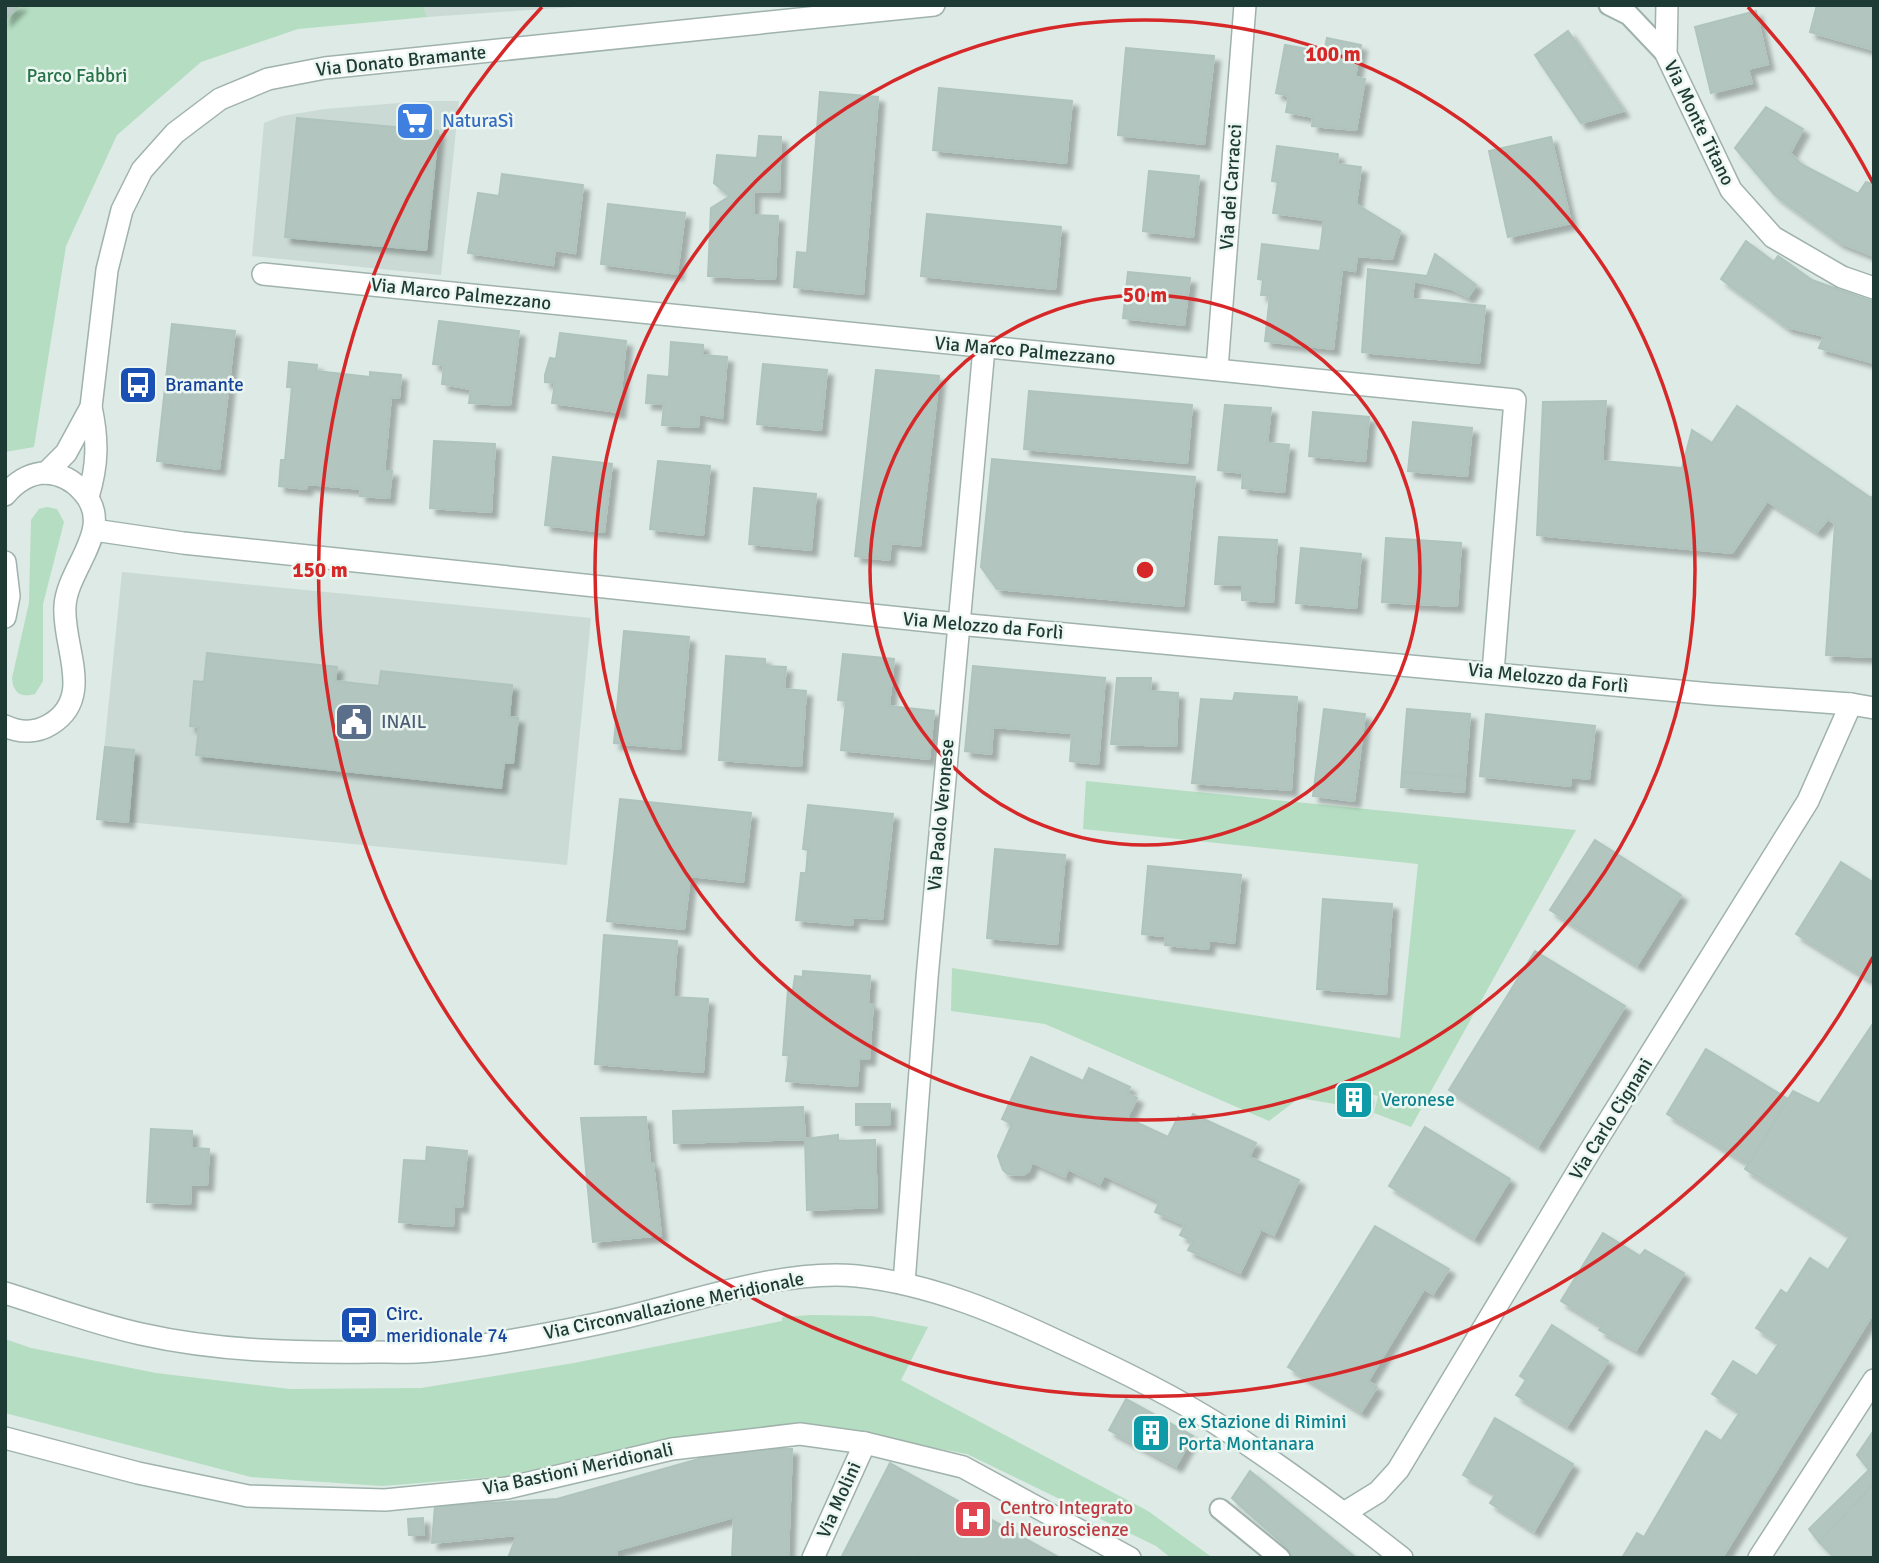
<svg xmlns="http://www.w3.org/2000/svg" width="1879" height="1563" viewBox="0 0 1879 1563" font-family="Signika,sans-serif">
	<defs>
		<filter id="shadow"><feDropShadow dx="6" dy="6" stdDeviation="2" flood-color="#0004"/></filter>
	</defs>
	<rect width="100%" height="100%" fill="#ddeae5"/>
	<!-- built -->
	<g fill="#cbdad4">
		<path d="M423,5H603L427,17Z"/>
		<path d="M424,101H459L441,275L252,256L264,123L282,116L325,109Z"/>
		<path d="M122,572L591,618L567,865L97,819Z"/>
	</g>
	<!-- green -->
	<g fill="#b4ddc1">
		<path d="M5,5H423L427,17L298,29L201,62L117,135L66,246L34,447L5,452Z"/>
		<path d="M47,507L57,509L64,522L43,604V681L35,694C21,698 13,693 12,678L29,603L31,520L39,509Z"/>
		<path d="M1086,781L1576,830L1411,1127L1374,1113L1378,1096L1339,1087L1335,1104L1299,1098L1269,1121L1045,1024L951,1011L952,968L1400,1038L1418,864L1083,829Z"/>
		<path d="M811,1315L871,1316L928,1327L901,1380L1148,1511L1213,1558H1171L1156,1546L967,1454L802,1423L668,1438L506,1476L382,1486L251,1477L5,1413V1339L31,1348L156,1373L290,1389L421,1388L574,1363L782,1321V1317Z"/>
	</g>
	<!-- building -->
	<g fill="#b2c5be" stroke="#afc4bc" stroke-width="2" filter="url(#shadow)">
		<path d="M5,5H20L5,20Z"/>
		<path d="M1817,5H1874V50L1810,32Z"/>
		<path d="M1756,11L1768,64L1748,69L1752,83L1711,93L1695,27Z"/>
		<path d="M1568,31L1623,111L1581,123L1535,55Z"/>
		<path d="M1327,38L1361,45L1355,77L1365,79L1356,130L1312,126L1313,117L1286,112L1289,96L1276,93L1285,45L1324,52Z"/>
		<path d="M1126,48L1214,56L1204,144L1118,135Z"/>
		<path d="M939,88L1072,101L1066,163L933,150Z"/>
		<path d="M820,92L878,97L863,294L794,287L797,252L807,253Z"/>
		<path d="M1766,107L1803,129L1790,153L1801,164L1858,194L1866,182L1874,185V256L1839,242L1775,195L1735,148Z"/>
		<path d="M297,118L438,131L426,250L285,237Z"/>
		<path d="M759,136L781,137L779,192L754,191L753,215L778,216L775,279L708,276L711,208L730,196L714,183L717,155L757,158Z"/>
		<path d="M1551,137L1571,223L1508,237L1489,151Z"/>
		<path d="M1277,146L1338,154L1337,164L1361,167L1356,204L1400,231L1392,259L1357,256L1355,271L1342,269L1333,349L1265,341L1270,295H1261L1263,280L1258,279L1262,244L1320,251L1324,220L1273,213L1278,182L1272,181Z"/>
		<path d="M1149,171L1199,176L1193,237L1143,231Z"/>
		<path d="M502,174L583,185L575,253L555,250L553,265L468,253L478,193L499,196Z"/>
		<path d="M608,204L685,213L677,274L601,264Z"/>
		<path d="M927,214L1061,227L1055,289L921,276Z"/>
		<path d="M1746,241L1774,262L1778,256L1812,280L1874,302V363L1819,348L1824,336L1787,327L1721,279Z"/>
		<path d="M1435,254L1476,285L1468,297L1452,289L1414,281L1412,299L1485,306L1479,363L1362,352L1368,269L1427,276Z"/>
		<path d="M1128,272L1190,278L1184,325L1123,318Z"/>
		<path d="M439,321L519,331L510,405L469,403L471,389L442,384L444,365L433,364Z"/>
		<path d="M172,324L235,331L219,469L157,461Z"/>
		<path d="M560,333L626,341L619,412L552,403L555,383L545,382V375L550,358L556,359Z"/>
		<path d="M671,342L703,345V355L727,357L722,418L699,414L698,427L662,425L664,404L646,403L648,375L669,377Z"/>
		<path d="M289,362L317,365L316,371L370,377V372L401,375L399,398L391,397L384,471H392L389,498L360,496L361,489L307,484L306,489L279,486L281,460H285L292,387H287Z"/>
		<path d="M763,364L827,370L821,430L757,424Z"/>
		<path d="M876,370L939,376L920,546L891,543L889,560L855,556Z"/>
		<path d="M1029,391L1192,405L1187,463L1024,449Z"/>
		<path d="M1606,401L1602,461L1682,468L1692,430L1712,443L1737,406L1871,498L1874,494V657L1826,655L1835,524L1828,519L1817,532L1767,501L1732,553L1537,535L1543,402Z"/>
		<path d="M1225,405L1271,408L1267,443L1289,445L1284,492L1242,488L1243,473L1218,470Z"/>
		<path d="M1313,412L1369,417L1365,461L1309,456Z"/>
		<path d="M1413,422L1472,428L1467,476L1408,471Z"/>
		<path d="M434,441L495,444L491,512L430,508Z"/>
		<path d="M553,457L612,464L604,532L545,525Z"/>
		<path d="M992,459L1195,477L1183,606L997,589L981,567Z"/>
		<path d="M658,461L710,466L703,535L650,529Z"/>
		<path d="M754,488L816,494L811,550L749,544Z"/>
		<path d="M1219,537L1277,540L1273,602L1242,600V585L1215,584Z"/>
		<path d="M1386,538L1461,543L1457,606L1382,602Z"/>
		<path d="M1301,548L1361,554L1356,608L1296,603Z"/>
		<path d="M624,631L689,637L680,749L614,743Z"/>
		<path d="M207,653L337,667L335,681L379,686L381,671L512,685L509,717L518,718L513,763L504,762L501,788L196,755L199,727L190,726L194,681L204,682Z"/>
		<path d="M843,654L894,659L889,706L934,711L929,759L841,750L846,701L838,700Z"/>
		<path d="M726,656L765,659V666L786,667L784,689L806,691L801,766L719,760Z"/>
		<path d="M973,666L1105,678L1098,764L1070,761L1072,733L993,727L991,754L965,751Z"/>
		<path d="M1117,678H1151L1150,691L1178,693L1176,746L1111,744Z"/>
		<path d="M1235,693L1297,697L1291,790L1192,783L1201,699L1233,701Z"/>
		<path d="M1324,709L1365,714L1354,801L1313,796Z"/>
		<path d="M1407,709L1470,714L1465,777L1402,772Z"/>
		<path d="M1486,714L1595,726L1589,779L1571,777L1570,786L1480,776Z"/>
		<path d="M105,747L134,750L128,822L97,819Z"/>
		<path d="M1402,772L1465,777L1464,792L1401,787Z"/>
		<path d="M620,799L751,813L743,882L690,876L684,929L607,921Z"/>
		<path d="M808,805L893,814L882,919L853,917L852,925L796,920L801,873H806L808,850L803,849Z"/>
		<path d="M1595,840L1681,895L1637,965L1550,910Z"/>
		<path d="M995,849L1065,855L1057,944L987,938Z"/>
		<path d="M1841,862L1874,883V974L1870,980L1796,934Z"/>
		<path d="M1148,866L1241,875L1234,943L1209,940L1208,949L1165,945L1166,936L1142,934Z"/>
		<path d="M1323,899L1392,904L1386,994L1317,989Z"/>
		<path d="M604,935L677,941L673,997L708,999L703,1072L595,1064Z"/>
		<path d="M1535,951L1625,1006L1538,1146L1449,1090Z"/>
		<path d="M803,971L870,976L868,1004H873L869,1059H859L857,1086L786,1081L789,1055H783L788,990H793L795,976L803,977Z"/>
		<path d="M1874,1022V1312L1722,1558H1622L1637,1533L1644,1537L1706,1431L1721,1441L1740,1412L1712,1394L1733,1361L1757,1376L1779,1343L1756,1328L1781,1290L1787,1294L1810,1258L1828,1270L1850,1236L1745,1169L1793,1091L1819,1104Z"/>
		<path d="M1706,1049L1788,1099L1749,1164L1667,1114Z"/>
		<path d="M1031,1057L1083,1081L1089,1068L1130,1087L1127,1093L1137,1098L1127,1118L1168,1137L1178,1117L1189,1122L1193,1114L1256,1143L1249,1157L1299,1180L1274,1235L1261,1229L1240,1273L1188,1250L1193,1241L1180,1235L1185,1225L1155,1212L1160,1201L1104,1175L1100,1184L1068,1169L1065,1177L1032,1162L1029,1171L1023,1175L1008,1174L1003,1170L998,1156L1012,1124L1002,1119Z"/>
		<path d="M1345,1090L1366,1095L1363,1109L1342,1104Z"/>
		<path d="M856,1104H890V1124L856,1125Z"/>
		<path d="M803,1107L805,1139L674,1143L673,1111Z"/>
		<path d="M646,1117L650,1163H653L661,1235L593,1242L581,1118Z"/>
		<path d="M1425,1127L1510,1179L1474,1238L1389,1186Z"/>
		<path d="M151,1129L192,1131V1148L209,1149L207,1185L191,1184L190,1204L147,1202Z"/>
		<path d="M838,1135V1141L875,1140L877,1207L807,1210L805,1139Z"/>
		<path d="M427,1147L467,1151L462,1207L454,1206L453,1226L399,1222L404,1160L426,1161Z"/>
		<path d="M1375,1226L1449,1269L1433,1294L1424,1289L1368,1381L1377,1387L1361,1412L1288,1367Z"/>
		<path d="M1603,1233L1640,1256L1645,1250L1684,1273L1636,1350L1599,1330L1602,1326L1561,1301Z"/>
		<path d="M1552,1325L1608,1361L1567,1426L1516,1395L1526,1380L1520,1376Z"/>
		<path d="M1126,1399L1193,1436L1176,1466L1109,1430Z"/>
		<path d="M1495,1418L1573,1464L1534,1531L1490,1503L1496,1494L1463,1475Z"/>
		<path d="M1874,1430V1484L1819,1542L1809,1529L1869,1470L1857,1455Z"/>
		<path d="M734,1449H792L788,1558H732L734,1517L617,1550L616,1558H508L517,1535L432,1543L435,1506L557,1499Z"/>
		<path d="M890,1463L1060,1558H923L917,1554L915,1558H841Z"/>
		<path d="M1250,1471L1356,1558H1292L1283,1544L1232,1498Z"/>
		<path d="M1874,1484V1558H1835L1819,1542Z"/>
		<path d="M423,1518L424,1535H409L408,1519Z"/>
	</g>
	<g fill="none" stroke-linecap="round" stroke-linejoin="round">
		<defs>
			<g id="service">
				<path d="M1609,5L1629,15L1666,54"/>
				<path d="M1220,1509L1280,1558"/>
			</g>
			<g id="minor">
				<path d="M1667,5L1666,54L1731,190L1773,237L1842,277L1874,288"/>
				<path d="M263,274L1515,400L1493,672"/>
				<path d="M1217,369L1245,5"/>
				<path d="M94,530L183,543L958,624L1711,694L1851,704L1874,708"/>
				<path d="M904,1283L927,978L984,348"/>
				<path d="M5,1438L138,1473L248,1496L385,1500L507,1488L672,1449L800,1434L865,1443L963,1467L1130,1558"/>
				<path d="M1344,1513L1378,1492L1398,1470L1590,1151L1808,801L1851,704"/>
				<path d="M813,1558L865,1443"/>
				<path d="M1759,1558L1874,1380"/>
			</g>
			<g id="tertiary">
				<path d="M46,473L66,453L91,407L107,270L122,210L142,170L175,133L220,99L268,79L325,68L934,5"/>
				<path d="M5,495C16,482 29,473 46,473C61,474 74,481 83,492C116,528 67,568 65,606C62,646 95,697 51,724C37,733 20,733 5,726"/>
				<path d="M88,497C98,464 98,440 91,407"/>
				<path d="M5,562L9,596L5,617"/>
				<path d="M5,1293C50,1307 95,1324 141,1334C216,1351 295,1353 371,1352C391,1352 412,1353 431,1351C488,1346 545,1335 601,1323C679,1307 778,1268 857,1276C932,1284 1001,1314 1068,1346C1118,1369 1168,1393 1214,1422C1279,1464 1341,1510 1402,1558"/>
			</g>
		</defs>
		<!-- service casing -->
		<use href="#service" stroke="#a0b2ac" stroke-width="23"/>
		<!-- minor casing -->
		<use href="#minor" stroke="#a0b2ac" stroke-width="24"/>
		<!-- tertiary casing -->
		<use href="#tertiary" stroke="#a0b2ac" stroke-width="24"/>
		<!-- service -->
		<use href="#service" stroke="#fff" stroke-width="19"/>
		<!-- minor -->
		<use href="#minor" stroke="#fff" stroke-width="21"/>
		<!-- tertiary -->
		<use href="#tertiary" stroke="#fff" stroke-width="21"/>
	</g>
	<!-- distance rings -->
	<g fill="none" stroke="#d62828" stroke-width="3.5">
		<circle cx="1145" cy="570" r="275"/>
		<circle cx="1145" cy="570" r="550"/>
		<path d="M1873 957A825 825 0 1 1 542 7M1748 7A825 825 0 0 1 1873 183"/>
	</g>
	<!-- icons -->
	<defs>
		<symbol id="supermarket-square" viewBox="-11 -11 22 22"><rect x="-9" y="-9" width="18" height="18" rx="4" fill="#3f7fe0" stroke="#edf7f2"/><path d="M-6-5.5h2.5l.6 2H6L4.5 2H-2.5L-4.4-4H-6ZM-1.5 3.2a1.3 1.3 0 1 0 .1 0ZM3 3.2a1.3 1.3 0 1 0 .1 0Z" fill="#fff"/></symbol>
		<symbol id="bus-square" viewBox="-11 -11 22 22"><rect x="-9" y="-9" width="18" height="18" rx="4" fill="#1a4fb4" stroke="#edf7f2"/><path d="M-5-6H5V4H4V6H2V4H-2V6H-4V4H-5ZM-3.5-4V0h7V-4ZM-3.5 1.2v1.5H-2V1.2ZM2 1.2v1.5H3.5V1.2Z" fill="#fff"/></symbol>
		<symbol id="civic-square" viewBox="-11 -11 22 22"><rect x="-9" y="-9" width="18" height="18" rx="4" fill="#5c6f8a" stroke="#edf7f2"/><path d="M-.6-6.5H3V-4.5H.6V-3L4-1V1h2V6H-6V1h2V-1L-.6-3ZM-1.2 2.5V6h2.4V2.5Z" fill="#fff"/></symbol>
		<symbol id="building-square" viewBox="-11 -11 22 22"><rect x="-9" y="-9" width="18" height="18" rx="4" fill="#0f9aa8" stroke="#edf7f2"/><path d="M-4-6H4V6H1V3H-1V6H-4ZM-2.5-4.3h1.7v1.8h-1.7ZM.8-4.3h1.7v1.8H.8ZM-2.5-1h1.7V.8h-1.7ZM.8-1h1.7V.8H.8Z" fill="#fff"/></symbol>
		<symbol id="hospital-square" viewBox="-11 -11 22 22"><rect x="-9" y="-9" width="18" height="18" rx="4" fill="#e0444e" stroke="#edf7f2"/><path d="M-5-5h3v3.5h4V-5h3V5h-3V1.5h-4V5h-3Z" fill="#fff"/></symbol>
	</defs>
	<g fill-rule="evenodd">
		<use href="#supermarket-square" x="393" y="99" width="44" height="44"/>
		<use href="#bus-square" x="116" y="363" width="44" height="44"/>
		<use href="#civic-square" x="332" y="700" width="44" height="44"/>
		<use href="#building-square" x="1332" y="1078" width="44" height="44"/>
		<use href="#bus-square" x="337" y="1303" width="44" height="44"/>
		<use href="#building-square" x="1129" y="1411" width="44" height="44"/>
		<use href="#hospital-square" x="951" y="1497" width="44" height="44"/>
	</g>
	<g text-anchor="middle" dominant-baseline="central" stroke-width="5" stroke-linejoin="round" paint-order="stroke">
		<!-- street labels -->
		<g font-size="19" fill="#1e3a34" stroke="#edf7f2">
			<text transform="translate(401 61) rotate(-6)">Via Donato Bramante</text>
			<text transform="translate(1699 123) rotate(64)">Via Monte Titano</text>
			<text transform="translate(1231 187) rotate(-86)">Via dei Carracci</text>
			<text transform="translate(461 294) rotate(6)">Via Marco Palmezzano</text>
			<text transform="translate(1025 351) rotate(5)">Via Marco Palmezzano</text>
			<text transform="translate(983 626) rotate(5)">Via Melozzo da Forlì</text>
			<text transform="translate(1548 678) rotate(6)">Via Melozzo da Forlì</text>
			<text transform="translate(941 815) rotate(-85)">Via Paolo Veronese</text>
			<text transform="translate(1611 1119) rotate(-58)">Via Carlo Cignani</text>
			<text transform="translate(674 1306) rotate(-12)">Via Circonvallazione Meridionale</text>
			<text transform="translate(578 1469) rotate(-12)">Via Bastioni Meridionali</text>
			<text transform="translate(839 1500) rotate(-66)">Via Molini</text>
		</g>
		<!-- park labels -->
		<g font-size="19" fill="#277248" stroke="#edf7f2">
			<text x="77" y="76">Parco Fabbri</text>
		</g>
		<!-- shop labels -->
		<g font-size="19" fill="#366cbe" stroke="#edf7f2" text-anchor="start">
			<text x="442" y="121">NaturaSì</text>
		</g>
		<!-- transit labels -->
		<g font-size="19" fill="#164399" stroke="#edf7f2" text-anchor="start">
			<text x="165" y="385">Bramante</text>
			<text x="386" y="1314">Circ.<tspan x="386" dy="22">meridionale 74</tspan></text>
		</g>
		<!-- service labels -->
		<g font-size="19" fill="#4e5e75" stroke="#edf7f2" text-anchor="start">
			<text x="381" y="722">INAIL</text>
		</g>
		<!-- culture labels -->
		<g font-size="19" fill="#0d838f" stroke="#edf7f2" text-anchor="start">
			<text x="1381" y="1100">Veronese</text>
			<text x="1178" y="1422">ex Stazione di Rimini<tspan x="1178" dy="22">Porta Montanara</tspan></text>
		</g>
		<!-- health labels -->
		<g font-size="19" fill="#be3a42" stroke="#edf7f2" text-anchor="start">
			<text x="1000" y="1508">Centro Integrato<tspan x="1000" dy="22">di Neuroscienze</tspan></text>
		</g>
	</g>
	<circle cx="1145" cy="570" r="10" fill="#d62828" stroke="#edf7f2" stroke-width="3.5"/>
	<g font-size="21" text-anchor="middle" font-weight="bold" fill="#d62828" stroke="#edf7f2" stroke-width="5" stroke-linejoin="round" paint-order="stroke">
		<text x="1333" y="61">100 m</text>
		<text x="1145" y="302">50 m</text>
		<text x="320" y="577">150 m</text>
	</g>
	<!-- border -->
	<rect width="1879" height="1563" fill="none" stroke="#1e3a34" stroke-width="14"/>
</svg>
